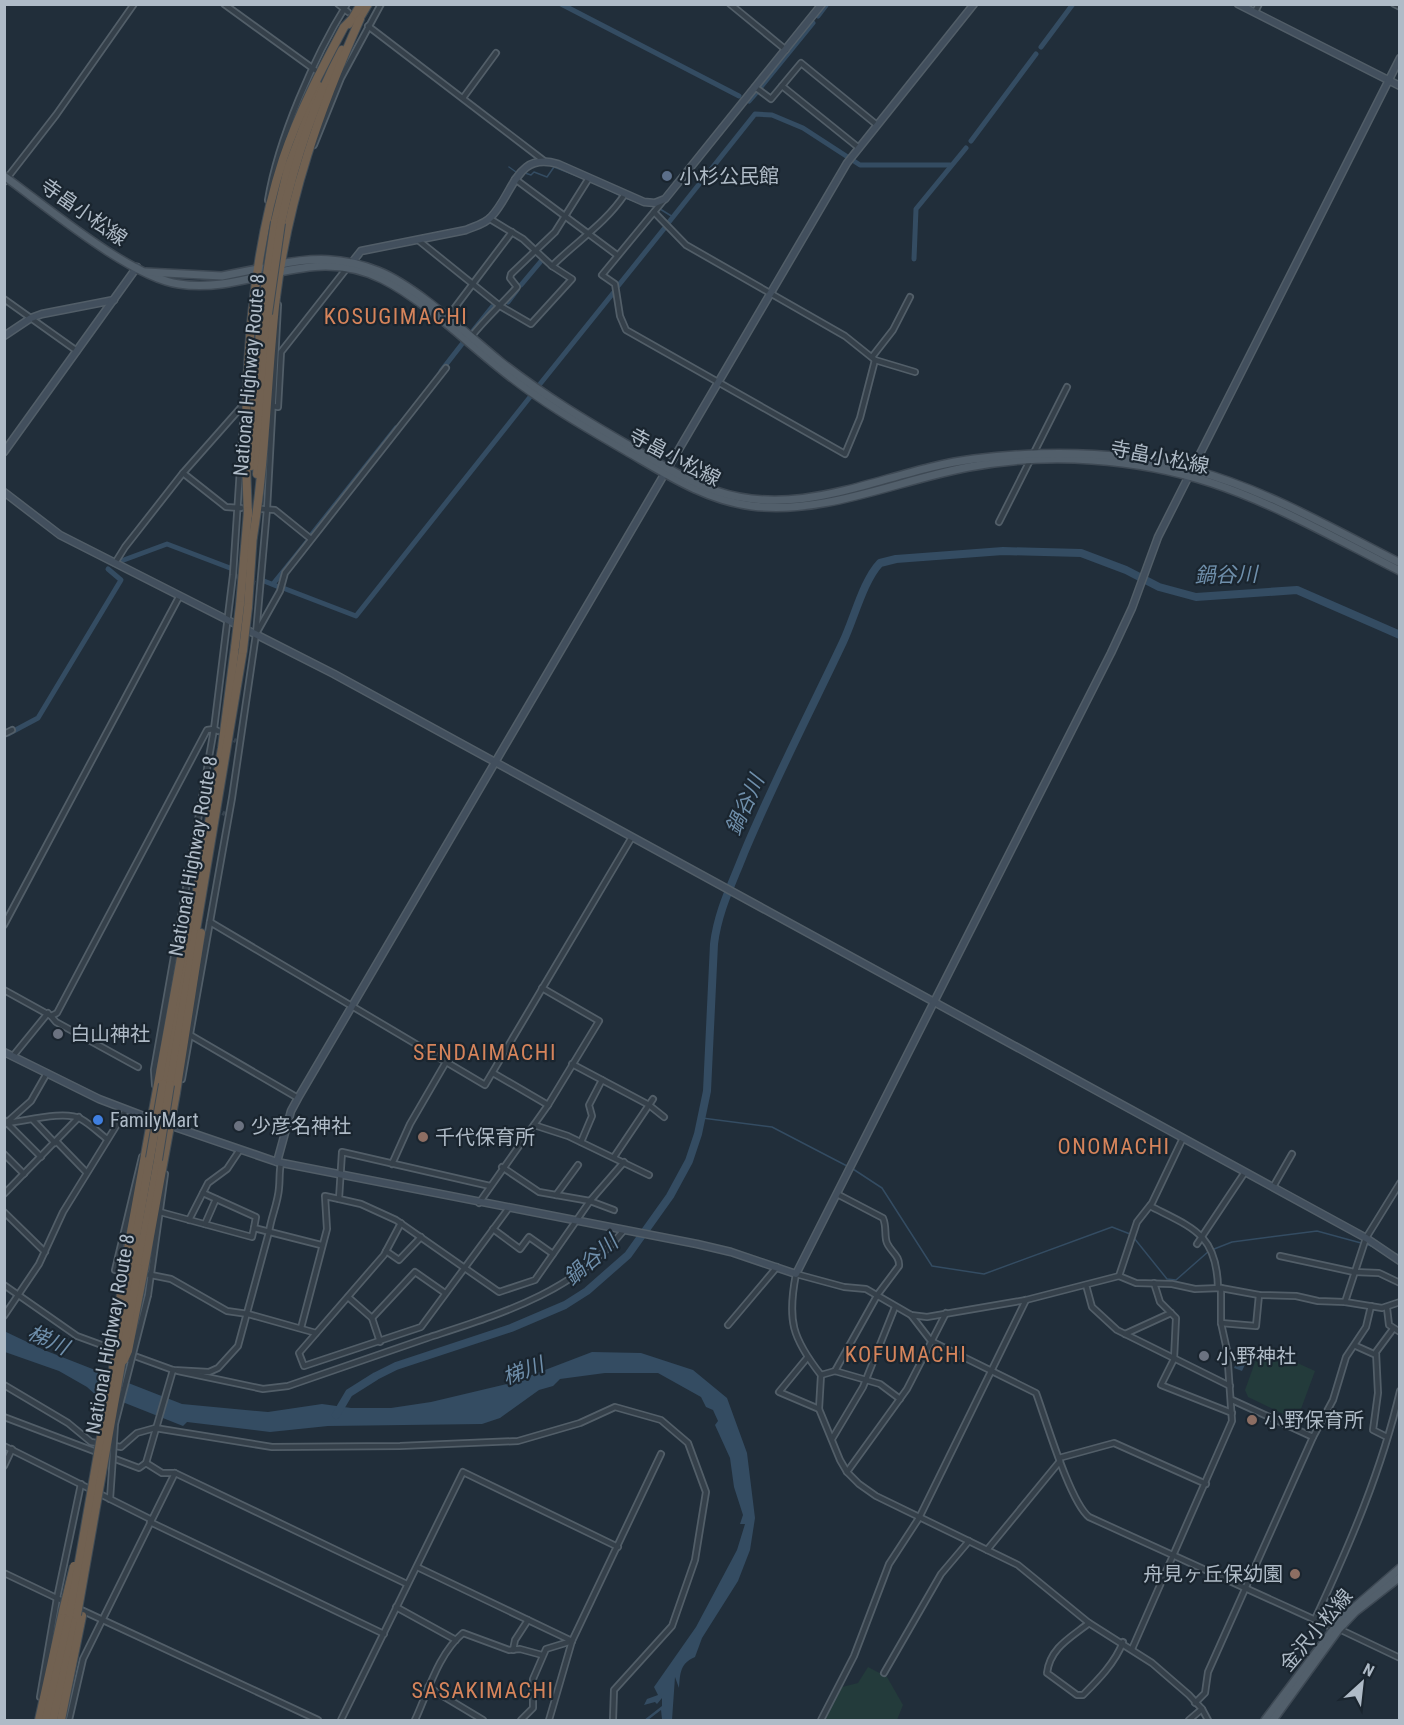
<svg xmlns="http://www.w3.org/2000/svg" width="1404" height="1725" viewBox="0 0 1404 1725" font-family="'Roboto Condensed','Noto Sans JP',sans-serif">
	<rect width="100%" height="100%" fill="#212e3a"/>
	<!-- green -->
	<g fill="#233b3b">
		<path d="M1271,1351L1315,1371L1298,1417L1294,1419L1248,1397L1245,1390L1258,1354Z"/>
		<path d="M868,1667L887,1677L903,1705L897,1720H825L842,1687L858,1683Z"/>
	</g>
	<!-- water -->
	<g fill="#344c62">
		<path d="M4,1331L44,1350L182,1404L268,1412L322,1404L351,1408H391L431,1402L511,1383L592,1352L641,1353L693,1370L727,1398L747,1453L755,1518L750,1550L738,1581L702,1638L695,1657C680,1663 680,1674 679,1688L675,1677L672,1720H659L662,1719L661,1710L648,1720H644L662,1706V1698L657,1704L655,1702L644,1705L647,1699L658,1695L654,1687L696,1627L737,1550L745,1524H740L743,1515L734,1487L730,1458L715,1425L718,1421L713,1410L706,1407L701,1397L658,1373H605L560,1379L553,1386L539,1390L500,1418L482,1424L328,1426L270,1432L187,1422L183,1426L125,1403L98,1397L87,1387L59,1371L5,1352Z"/>
		<path d="M1241,1352L1249,1356L1242,1371L1234,1368Z"/>
	</g>
	<g fill="none" stroke-linecap="round" stroke-linejoin="round">
		<!-- stream -->
		<g stroke="#344c62" stroke-width="1.5">
			<path d="M509,167L516,172"/>
			<path d="M525,173L531,175L534,172L547,177L554,167L585,179"/>
			<path d="M607,189L619,195"/>
			<path d="M625,198L650,206"/>
			<path d="M660,209L673,217"/>
			<path d="M702,1118L772,1127L847,1166"/>
			<path d="M853,1169L882,1188L932,1266L984,1274L1112,1227L1130,1234"/>
			<path d="M1134,1238L1167,1279L1176,1280L1209,1251L1232,1242L1317,1231L1361,1243"/>
			<path d="M1366,1244L1374,1247"/>
			<path d="M1396,1254L1400,1255"/>
		</g>
		<!-- canal -->
		<g stroke="#344c62" stroke-width="5">
			<path d="M561,4L739,96"/>
			<path d="M818,16L827,4"/>
			<path d="M1041,47L1073,4"/>
			<path d="M760,88L813,23"/>
			<path d="M749,101L756,93"/>
			<path d="M971,141L1036,54"/>
			<path d="M669,222L755,114L772,115L803,128L860,165H950"/>
			<path d="M914,259L916,209L966,148"/>
			<path d="M521,285L542,260"/>
			<path d="M618,286L667,225"/>
			<path d="M508,302L517,290"/>
			<path d="M472,332L492,307"/>
			<path d="M441,371L462,344"/>
			<path d="M540,384L614,292"/>
			<path d="M312,534L396,428"/>
			<path d="M121,561L167,544L230,568"/>
			<path d="M264,581L279,587"/>
			<path d="M273,584L306,543"/>
			<path d="M283,588L356,616L530,397"/>
			<path d="M8,734L38,718L121,580L108,569"/>
		</g>
		<!-- river -->
		<path stroke="#344c62" stroke-width="8" d="M336,1415L349,1393L376,1376L396,1366L511,1328L565,1305L587,1291L628,1255L670,1196L689,1161L698,1134L707,1091L714,944C718,911 732,884 744,853C774,781 810,712 843,642C854,619 863,581 880,563L896,559L1003,551L1081,553L1126,570L1159,587L1196,597L1297,590L1400,635"/>
		<!-- street-tunnel -->
		<g stroke="#36434f" stroke-width="4.5" stroke-dasharray="4.5 2" stroke-linecap="butt">
			<path d="M236,576L255,583"/>
			<path d="M228,737L236,741"/>
			<path d="M205,804L225,814"/>
		</g>
		<defs>
			<g id="street">
				<path d="M224,4L315,70"/>
				<path d="M338,4L348,12"/>
				<path d="M730,4L786,50"/>
				<path d="M1394,4L1400,7"/>
				<path d="M1255,12L1259,4"/>
				<path d="M368,26L543,160"/>
				<path d="M782,86L859,148"/>
				<path d="M755,87L771,99L801,63L877,125"/>
				<path d="M463,98L496,53"/>
				<path d="M314,145L341,78L381,4"/>
				<path d="M515,179L617,255"/>
				<path d="M4,182L56,115L134,4"/>
				<path d="M268,200C278,139 314,57 347,4"/>
				<path d="M663,201L602,275L615,284L620,316L626,330L845,454L860,418L875,360"/>
				<path d="M654,212L686,245L845,336L875,360L915,372"/>
				<path d="M490,219L523,239L552,266"/>
				<path d="M418,240L500,306L531,324L572,279L552,266C577,241 605,224 625,194"/>
				<path d="M4,299L77,351"/>
				<path d="M447,318L512,232"/>
				<path d="M471,337C485,319 502,304 517,287L510,278L511,274L555,232L589,178"/>
				<path d="M872,357L893,330L910,297"/>
				<path d="M273,406L278,407L281,352L347,268"/>
				<path d="M183,473L226,507L241,508"/>
				<path d="M262,509L275,510L311,539"/>
				<path d="M999,522L1067,387"/>
				<path d="M115,563L125,547L183,473L244,404"/>
				<path d="M257,632L280,591L285,573L446,368"/>
				<path d="M4,734L12,730"/>
				<path d="M210,922L485,1085L632,837"/>
				<path d="M4,925L179,597"/>
				<path d="M4,990L51,1016L57,1013L207,730L214,729L233,575L243,424"/>
				<path d="M51,1016L56,1022L138,1067"/>
				<path d="M190,1035L298,1098"/>
				<path d="M13,1056L48,1013"/>
				<path d="M572,1064L649,1105L664,1117"/>
				<path d="M493,1073L548,1105"/>
				<path d="M182,1079L232,798L256,634L267,509L278,305"/>
				<path d="M155,1085L154,1070L214,729L218,731"/>
				<path d="M4,1120L41,1157"/>
				<path d="M33,1120L55,1143"/>
				<path d="M7,1123C26,1121 65,1110 81,1119C90,1124 99,1133 107,1139"/>
				<path d="M4,1125L31,1101L47,1073"/>
				<path d="M534,1125L568,1136L649,1175"/>
				<path d="M57,1142L86,1172"/>
				<path d="M581,1142L592,1116L589,1105L602,1080"/>
				<path d="M4,1154L24,1174"/>
				<path d="M614,1157L653,1099"/>
				<path d="M392,1164L410,1124L446,1062"/>
				<path d="M502,1167L539,1192L590,1201L614,1210"/>
				<path d="M490,1186L342,1152L339,1199L361,1204L396,1220L499,1292L535,1280L590,1201L624,1162"/>
				<path d="M1273,1187L1292,1154"/>
				<path d="M203,1193L256,1217L254,1228L321,1245"/>
				<path d="M4,1194L79,1117"/>
				<path d="M556,1195L578,1165"/>
				<path d="M479,1203L548,1105L599,1021L542,988"/>
				<path d="M1150,1206C1193,1228 1217,1234 1218,1288"/>
				<path d="M4,1212L45,1252"/>
				<path d="M160,1212L252,1237L254,1228"/>
				<path d="M189,1220L208,1183L227,1169L239,1151"/>
				<path d="M401,1223L384,1255L299,1353L304,1366L421,1327L508,1209"/>
				<path d="M205,1224L216,1199"/>
				<path d="M493,1229L520,1249L529,1237L553,1254"/>
				<path d="M1197,1244L1245,1172"/>
				<path d="M386,1251L399,1260L421,1237"/>
				<path d="M1280,1256L1354,1272L1379,1273L1400,1283"/>
				<path d="M121,1271L115,1270L142,1157"/>
				<path d="M146,1274L171,1279L227,1311L248,1314L316,1333"/>
				<path d="M1119,1276L1137,1222L1152,1203L1183,1138"/>
				<path d="M1154,1283L1160,1302L1176,1318L1174,1359L1161,1385L1232,1413"/>
				<path d="M4,1285L77,1336L118,1351"/>
				<path d="M1086,1285L1092,1307L1117,1330L1230,1386"/>
				<path d="M148,1295L165,1174"/>
				<path d="M348,1297L372,1318L380,1342"/>
				<path d="M1345,1302L1366,1238L1400,1183"/>
				<path d="M1387,1308L1389,1325L1400,1332"/>
				<path d="M911,1315L931,1341L1036,1393C1046,1420 1070,1502 1089,1517L1333,1628"/>
				<path d="M4,1316L39,1264L63,1212L126,1110"/>
				<path d="M372,1318L415,1272L445,1293"/>
				<path d="M1221,1323L1256,1326L1259,1295"/>
				<path d="M728,1325L777,1267"/>
				<path d="M301,1328L327,1229L325,1196L339,1199"/>
				<path d="M1125,1334L1171,1313"/>
				<path d="M1356,1346L1376,1355"/>
				<path d="M129,1354L173,1370L209,1372L218,1368L238,1346L269,1232C271,1217 278,1203 279,1188C280,1179 279,1172 281,1163"/>
				<path d="M807,1358L779,1392L819,1409"/>
				<path d="M178,1371L263,1389L288,1386C334,1370 380,1354 427,1338C500,1314 574,1293 624,1230"/>
				<path d="M835,1371L878,1294L899,1266C900,1256 891,1252 887,1243C884,1236 887,1227 883,1218L837,1194"/>
				<path d="M821,1375L835,1371L880,1384L900,1399"/>
				<path d="M4,1385L68,1423L91,1442L121,1447L137,1433L155,1428L272,1447L400,1446L518,1441L580,1423L615,1407L661,1420L688,1443L706,1492L695,1560L672,1626L614,1690L613,1720"/>
				<path d="M1232,1400L1313,1437"/>
				<path d="M4,1417L139,1468L146,1463"/>
				<path d="M1387,1437L1373,1430L1378,1393L1376,1352L1393,1329"/>
				<path d="M832,1439L863,1387L895,1307"/>
				<path d="M4,1446L150,1519"/>
				<path d="M1059,1458L1114,1443L1206,1484"/>
				<path d="M146,1463L162,1473H175L407,1584"/>
				<path d="M146,1463L173,1370"/>
				<path d="M4,1466L12,1449"/>
				<path d="M847,1472L907,1389L946,1313"/>
				<path d="M110,1499L112,1470"/>
				<path d="M150,1522L384,1634"/>
				<path d="M987,1550L1060,1461"/>
				<path d="M417,1567L572,1641"/>
				<path d="M4,1573L67,1603"/>
				<path d="M396,1607L456,1640"/>
				<path d="M77,1608L318,1720"/>
				<path d="M1315,1619C1349,1546 1382,1470 1400,1391"/>
				<path d="M1089,1623C1070,1638 1050,1648 1047,1673L1077,1695H1083C1098,1680 1115,1663 1123,1642"/>
				<path d="M1339,1629L1400,1658"/>
				<path d="M1132,1649L1232,1421L1227,1350L1221,1323V1288"/>
				<path d="M513,1650L515,1640L528,1620"/>
				<path d="M884,1673L941,1574L969,1541"/>
				<path d="M428,1687L483,1720"/>
				<path d="M40,1697L57,1598L81,1484"/>
				<path d="M1195,1703L1205,1693L1208,1672L1313,1437L1333,1400L1346,1357L1366,1327L1371,1306"/>
				<path d="M69,1720L83,1659L175,1473"/>
				<path d="M341,1720L463,1472L618,1547"/>
				<path d="M415,1720C428,1692 438,1654 463,1633L509,1650L520,1649L542,1655"/>
				<path d="M521,1720L533,1708V1679L546,1649L572,1641"/>
				<path d="M549,1720L572,1641L661,1454"/>
				<path d="M821,1720L854,1656L889,1564L919,1518L1026,1300"/>
				<path d="M1189,1720L1202,1709"/>
				<path d="M1208,1720L1202,1709L1189,1695L1152,1663L1089,1623L1018,1565L876,1496L859,1484L847,1472L840,1460L819,1409L821,1375C792,1338 787,1320 796,1274L844,1287L866,1289L911,1315L927,1317L1026,1300L1119,1276L1136,1283L1172,1284L1195,1289L1221,1288L1259,1295L1296,1296L1318,1301L1345,1302L1382,1308L1400,1302"/>
			</g>
			<g id="secondary">
				<path d="M1238,4L1400,86"/>
				<path d="M350,265L361,251L466,230C475,226 485,224 491,217C514,193 516,151 558,164L644,202L655,203L665,199L822,4"/>
				<path d="M4,336L31,318L42,314L114,300"/>
				<path d="M4,452L137,267"/>
				<path d="M4,492L60,535L334,674L1366,1238L1400,1261"/>
				<path d="M4,1052L99,1099L154,1120"/>
				<path d="M166,1124L277,1162L697,1244L731,1252L796,1274L1111,653L1132,608L1158,537L1400,58"/>
				<path d="M277,1162L291,1111L298,1098L847,163L974,4"/>
			</g>
			<g id="primary">
				<path d="M4,176C47,207 130,277 179,284C250,295 307,243 382,279C422,299 463,339 498,367C538,400 581,425 626,451C666,474 705,500 752,506C825,515 898,480 969,467C1048,452 1136,458 1212,483C1278,505 1338,540 1400,571"/>
				<path d="M276,265C313,257 343,257 378,271C416,286 468,335 501,362C543,395 588,422 635,449C661,464 687,481 716,491C805,521 886,470 974,459C1047,450 1121,451 1193,470C1265,489 1333,529 1400,563"/>
				<path d="M146,272L222,276L262,268"/>
				<path d="M1265,1720L1342,1618L1400,1568"/>
				<path d="M1273,1720L1339,1629L1355,1612L1400,1577"/>
			</g>
			<g id="highway">
				<path d="M358,21L368,4"/>
				<path d="M349,24L361,4"/>
				<path d="M275,222L288,168L319,86"/>
				<path d="M281,223C294,164 313,104 342,50"/>
				<path d="M251,466L261,313"/>
				<path d="M257,474L268,314"/>
				<path d="M248,515C242,403 248,266 283,159C299,112 321,70 344,27L351,20"/>
				<path d="M253,537C266,457 267,377 276,297C288,199 320,108 360,19"/>
				<path d="M240,605L248,511"/>
				<path d="M248,607L253,534"/>
				<path d="M163,1084L222,748L235,647"/>
				<path d="M170,1085L243,650"/>
				<path d="M125,1265L186,930"/>
				<path d="M131,1266L150,1158"/>
				<path d="M138,1268L158,1160"/>
				<path d="M144,1269L176,1093L201,933"/>
				<path d="M39,1720L63,1611"/>
				<path d="M46,1720L70,1613"/>
				<path d="M53,1720L77,1615"/>
				<path d="M61,1720L82,1616"/>
			</g>
		</defs>
		<!-- street casing -->
		<use href="#street" stroke="#525e68" stroke-width="8"/>
		<!-- secondary casing -->
		<use href="#secondary" stroke="#525e68" stroke-width="9"/>
		<!-- primary casing -->
		<use href="#primary" stroke="#3e4954" stroke-width="10"/>
		<!-- highway casing -->
		<use href="#highway" stroke="#3f4b55" stroke-width="10"/>
		<!-- street -->
		<use href="#street" stroke="#35404a" stroke-width="4.5"/>
		<!-- secondary -->
		<use href="#secondary" stroke="#424f5d" stroke-width="6"/>
		<!-- primary -->
		<use href="#primary" stroke="#525f6b" stroke-width="7"/>
		<!-- highway -->
		<use href="#highway" stroke="#716151" stroke-width="8"/>
		<defs>
			<path id="street-bridge" d="M112,1470L115,1424L148,1295"/>
			<g id="highway-bridge">
				<path d="M261,313L275,222"/>
				<path d="M268,314L281,223"/>
				<path d="M235,647L240,605"/>
				<path d="M243,650L248,607"/>
				<path d="M150,1158L163,1084"/>
				<path d="M158,1160L170,1085"/>
				<path d="M119,1308L125,1265"/>
				<path d="M124,1360L128,1351L144,1269"/>
				<path d="M63,1611L74,1566"/>
				<path d="M70,1613L131,1266"/>
				<path d="M77,1615L138,1268"/>
			</g>
		</defs>
		<!-- street-bridge casing -->
		<use href="#street-bridge" stroke="#525e68" stroke-width="8" stroke-linecap="butt"/>
		<!-- highway-bridge casing -->
		<use href="#highway-bridge" stroke="#3f4b55" stroke-width="10" stroke-linecap="butt"/>
		<!-- street-bridge -->
		<use href="#street-bridge" stroke="#35404a" stroke-width="4.5"/>
		<!-- highway-bridge -->
		<use href="#highway-bridge" stroke="#716151" stroke-width="8"/>
	</g>
	<!-- markers -->
	<circle fill="#5c6f8a" stroke="#1a252f" stroke-width="2" cx="667" cy="176" r="6"/>
	<g fill="#6b7280" stroke="#1a252f" stroke-width="2">
		<circle cx="58" cy="1034" r="6"/>
		<circle cx="239" cy="1126" r="6"/>
		<circle cx="1204" cy="1356" r="6"/>
	</g>
	<circle fill="#3f7fe0" stroke="#1a252f" stroke-width="2" cx="98" cy="1120" r="6"/>
	<g fill="#8d6e63" stroke="#1a252f" stroke-width="2">
		<circle cx="423" cy="1137" r="6"/>
		<circle cx="1252" cy="1420" r="6"/>
		<circle cx="1295" cy="1574" r="6"/>
	</g>
	<g text-anchor="middle" dominant-baseline="central" stroke-width="4.5" stroke-linejoin="round" paint-order="stroke">
		<!-- poi labels -->
		<g font-size="20" fill="#afbbc7" stroke="#1a252f" text-anchor="start">
			<text x="679" y="176">小杉公民館</text>
			<text x="70" y="1034">白山神社</text>
			<text x="110" y="1120">FamilyMart</text>
			<text x="251" y="1126">少彦名神社</text>
			<text x="435" y="1137">千代保育所</text>
			<text x="1216" y="1356">小野神社</text>
			<text x="1264" y="1420">小野保育所</text>
			<text x="1283" y="1574" text-anchor="end">舟見ヶ丘保幼園</text>
		</g>
		<!-- street labels -->
		<g font-size="20" fill="#afbbc7" stroke="#1a252f">
			<text transform="translate(84 212) rotate(35)">寺畠小松線</text>
			<text transform="translate(249 375) rotate(-85)">National Highway Route 8</text>
			<text transform="translate(675 457) rotate(28)">寺畠小松線</text>
			<text transform="translate(1160 457) rotate(11)">寺畠小松線</text>
			<text transform="translate(193 856) rotate(-80)">National Highway Route 8</text>
			<text transform="translate(110 1334) rotate(-80)">National Highway Route 8</text>
			<text transform="translate(1316 1630) rotate(-50)">金沢小松線</text>
		</g>
		<!-- water labels -->
		<g font-size="21" font-style="italic" fill="#6f8fab" stroke="#1a252f">
			<text transform="translate(1226 575) rotate(-1)">鍋谷川</text>
			<text transform="translate(745 805) rotate(-66)">鍋谷川</text>
			<text transform="translate(591 1260) rotate(-41)">鍋谷川</text>
			<text transform="translate(48 1340) rotate(24)">梯川</text>
			<text transform="translate(523 1371) rotate(-20)">梯川</text>
		</g>
		<!-- quarter labels -->
		<g font-size="22" letter-spacing="1.5" fill="#d6845b" stroke="#1a252f">
			<text x="396" y="316">KOSUGIMACHI</text>
			<text x="485" y="1052">SENDAIMACHI</text>
			<text x="1114" y="1146">ONOMACHI</text>
			<text x="906" y="1354">KOFUMACHI</text>
			<text x="483" y="1690">SASAKIMACHI</text>
		</g>
	</g>
	<!-- border -->
	<rect width="1404" height="1725" fill="none" stroke="#afbbc7" stroke-width="12"/>
	<!-- north arrow -->
	<g transform="translate(1362 1683) rotate(27)" stroke="#1a252f" stroke-width="4.5" paint-order="stroke">
	<path d="M0-4.5L10 22L0 15L-10 22Z" fill="#afbbc7"/>
	<text y="-9" font-size="16" font-weight="bold" text-anchor="middle" fill="#afbbc7">N</text>
	</g>
</svg>
